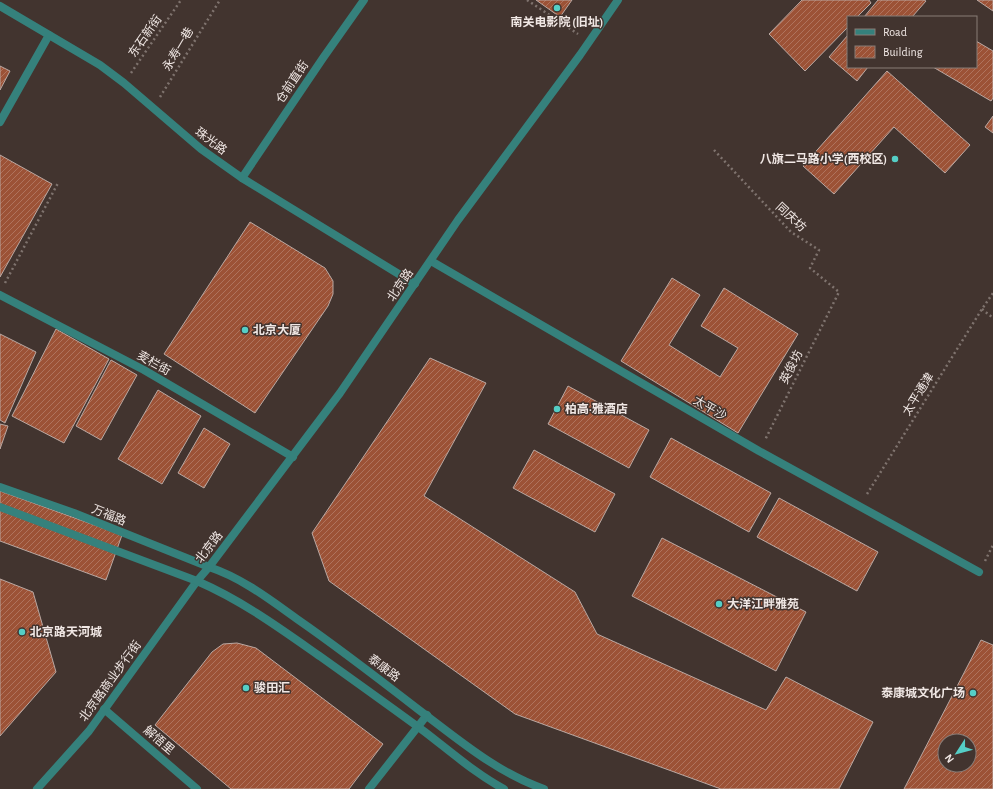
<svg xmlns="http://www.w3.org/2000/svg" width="993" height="789" viewBox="0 0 993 789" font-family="'Alegreya Sans','Noto Sans SC',sans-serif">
	<defs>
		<pattern id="building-hatch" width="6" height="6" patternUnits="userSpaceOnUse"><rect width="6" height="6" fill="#9c5236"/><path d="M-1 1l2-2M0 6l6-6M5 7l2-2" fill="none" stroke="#af735d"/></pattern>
	</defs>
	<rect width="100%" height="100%" fill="#42342f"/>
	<!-- building -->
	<g fill="url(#building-hatch)" stroke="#baa8a2" fill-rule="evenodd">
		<path d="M536,0H572L560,17Z"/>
		<path d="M802,0H869L871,3L857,17H848V27L805,71L769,34Z"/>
		<path d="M878,0H924L926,1L912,17H864Z"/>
		<path d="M977,0H993V11Z"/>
		<path d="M848,35V67H868L857,81L829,57Z"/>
		<path d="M976,41L993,51V98L991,101L933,67H976Z"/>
		<path d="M0,66L10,71L0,90Z"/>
		<path d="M887,71L970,145L945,173L894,127L834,194L803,166Z"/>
		<path d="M993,116V133L985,127Z"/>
		<path d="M0,155L52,184L0,277Z"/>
		<path d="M250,222L325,268L333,281V294L328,306L255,413L164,354Z"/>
		<path d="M672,278L700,295L669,345L720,377L738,348L701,326L724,288L798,334L738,433L621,361Z"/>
		<path d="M56,329L109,359L64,443L12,416Z"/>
		<path d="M0,334L36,352L5,423L0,420Z"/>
		<path d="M430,358L486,383L424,496L575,592L597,634L766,710L786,677L873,722L839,789H721L515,714L329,581L312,533Z"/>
		<path d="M111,360L137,375L101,440L76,426Z"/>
		<path d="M568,386L649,430L629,468L548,424Z"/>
		<path d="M158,390L201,416L162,484L118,459Z"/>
		<path d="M0,424L8,426L0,449Z"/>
		<path d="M204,428L230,444L204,488L178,473Z"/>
		<path d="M671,438L771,493L749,532L650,477Z"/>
		<path d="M534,450L615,494L595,532L513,488Z"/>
		<path d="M0,491L122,535L106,580L0,541Z"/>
		<path d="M779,498L878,552L857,591L757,537Z"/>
		<path d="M662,538L806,612L776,671L632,596Z"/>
		<path d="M0,579L33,592L56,672L0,736Z"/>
		<path d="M981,640L993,645V789H904ZM945,741H969V765H945Z"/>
		<path d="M237,643L256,648L383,744L349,789H231L155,725L212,652L223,644Z"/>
	</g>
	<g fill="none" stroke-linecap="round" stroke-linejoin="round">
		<!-- path -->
		<g stroke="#7f736e" stroke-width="2.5" stroke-dasharray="2 3" stroke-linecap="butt">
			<path d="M527,0L578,34"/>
			<path d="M131,73L181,0"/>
			<path d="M160,97L220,0"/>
			<path d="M714,150L791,232L819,250L810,268L839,292L765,440"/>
			<path d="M5,283L58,183"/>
			<path d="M982,309L993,318"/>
			<path d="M867,494L982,309L993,293"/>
			<path d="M985,561L993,545"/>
		</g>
		<!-- service -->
		<g stroke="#35817c" stroke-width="8">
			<path d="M0,122L49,35"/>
			<path d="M242,178L323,58L364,0"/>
			<path d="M0,295L144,370L293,457"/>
			<path d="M104,709L197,789"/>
			<path d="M369,789L427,715"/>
		</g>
		<!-- pedestrian -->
		<path stroke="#35817c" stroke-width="8" d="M37,789L89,731L197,581"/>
		<!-- minor -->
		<g stroke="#35817c" stroke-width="8">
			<path d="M0,6L100,65L124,83L201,149L242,178L415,284"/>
			<path d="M431,261L759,451L979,572"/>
		</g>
		<!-- tertiary -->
		<g stroke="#35817c" stroke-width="8">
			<path d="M0,487L74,513L209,567C242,578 269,599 297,619C339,648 379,679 419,710C459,740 496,772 544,789"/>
			<path d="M0,507L197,581C243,601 281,629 321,657C356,682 391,707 425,732C451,752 476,774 504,789"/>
			<path d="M197,581L209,567L340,393L458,220L580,55L618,0"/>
		</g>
	</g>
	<!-- markers -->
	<g fill="#55cec6" stroke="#42342f" stroke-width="1.5">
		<circle cx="557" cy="8" r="4"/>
		<circle cx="895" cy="159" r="4"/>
		<circle cx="245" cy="330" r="4"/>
		<circle cx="557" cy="409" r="4"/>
		<circle cx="719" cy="604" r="4"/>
		<circle cx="22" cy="632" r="4"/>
		<circle cx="246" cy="688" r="4"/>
		<circle cx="973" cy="693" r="4"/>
	</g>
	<g text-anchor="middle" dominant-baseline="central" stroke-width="3" stroke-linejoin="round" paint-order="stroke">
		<!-- poi labels -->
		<g font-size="12" font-weight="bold" fill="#f0e7e4" stroke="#42342f" text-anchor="start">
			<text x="557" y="22" text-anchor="middle">南关电影院 (旧址)</text>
			<text x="887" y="159" text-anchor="end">八旗二马路小学(西校区)</text>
			<text x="253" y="330">北京大厦</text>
			<text x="565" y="409">柏高·雅酒店</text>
			<text x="727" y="604">大洋江畔雅苑</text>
			<text x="30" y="632">北京路天河城</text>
			<text x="254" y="688">骏田汇</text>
			<text x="965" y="693" text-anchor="end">泰康城文化广场</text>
		</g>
		<!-- street labels -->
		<g font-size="12" fill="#f0e7e4" stroke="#42342f">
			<text transform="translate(145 36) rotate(-55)">东石新街</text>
			<text transform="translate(178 49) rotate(-59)">永寿一巷</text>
			<text transform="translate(292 82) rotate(-56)">仓前直街</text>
			<text transform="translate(211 141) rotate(37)">珠光路</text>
			<text transform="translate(791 217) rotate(43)">同庆坊</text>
			<text transform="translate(400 285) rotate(-56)">北京路</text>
			<text transform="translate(154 363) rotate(29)">麦栏街</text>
			<text transform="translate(791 367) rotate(-63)">英俊坊</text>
			<text transform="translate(918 394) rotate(-58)">太平通津</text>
			<text transform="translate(710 408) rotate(30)">太平沙</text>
			<text transform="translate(109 515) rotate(22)">万福路</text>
			<text transform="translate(209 547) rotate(-52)">北京路</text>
			<text transform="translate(384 668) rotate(37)">泰康路</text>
			<text transform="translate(110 681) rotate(-54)">北京路商业步行街</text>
			<text transform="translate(159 740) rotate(41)">解悟里</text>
		</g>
	</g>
	<!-- legend -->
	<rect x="847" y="16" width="130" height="52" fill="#42342f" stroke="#887c77"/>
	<rect x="855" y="29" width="20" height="6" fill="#35817c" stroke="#887c77"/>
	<text x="883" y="36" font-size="12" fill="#f0e7e4">Road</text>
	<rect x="855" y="46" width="20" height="12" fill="url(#building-hatch)" stroke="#887c77"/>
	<text x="883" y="56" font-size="12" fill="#f0e7e4">Building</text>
	<!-- north arrow -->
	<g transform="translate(957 753) rotate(234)"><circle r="19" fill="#42342f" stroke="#887c77"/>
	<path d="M0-3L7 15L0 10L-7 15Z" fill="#55cec6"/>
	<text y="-6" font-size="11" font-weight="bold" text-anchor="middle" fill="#f0e7e4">N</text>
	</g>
</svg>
